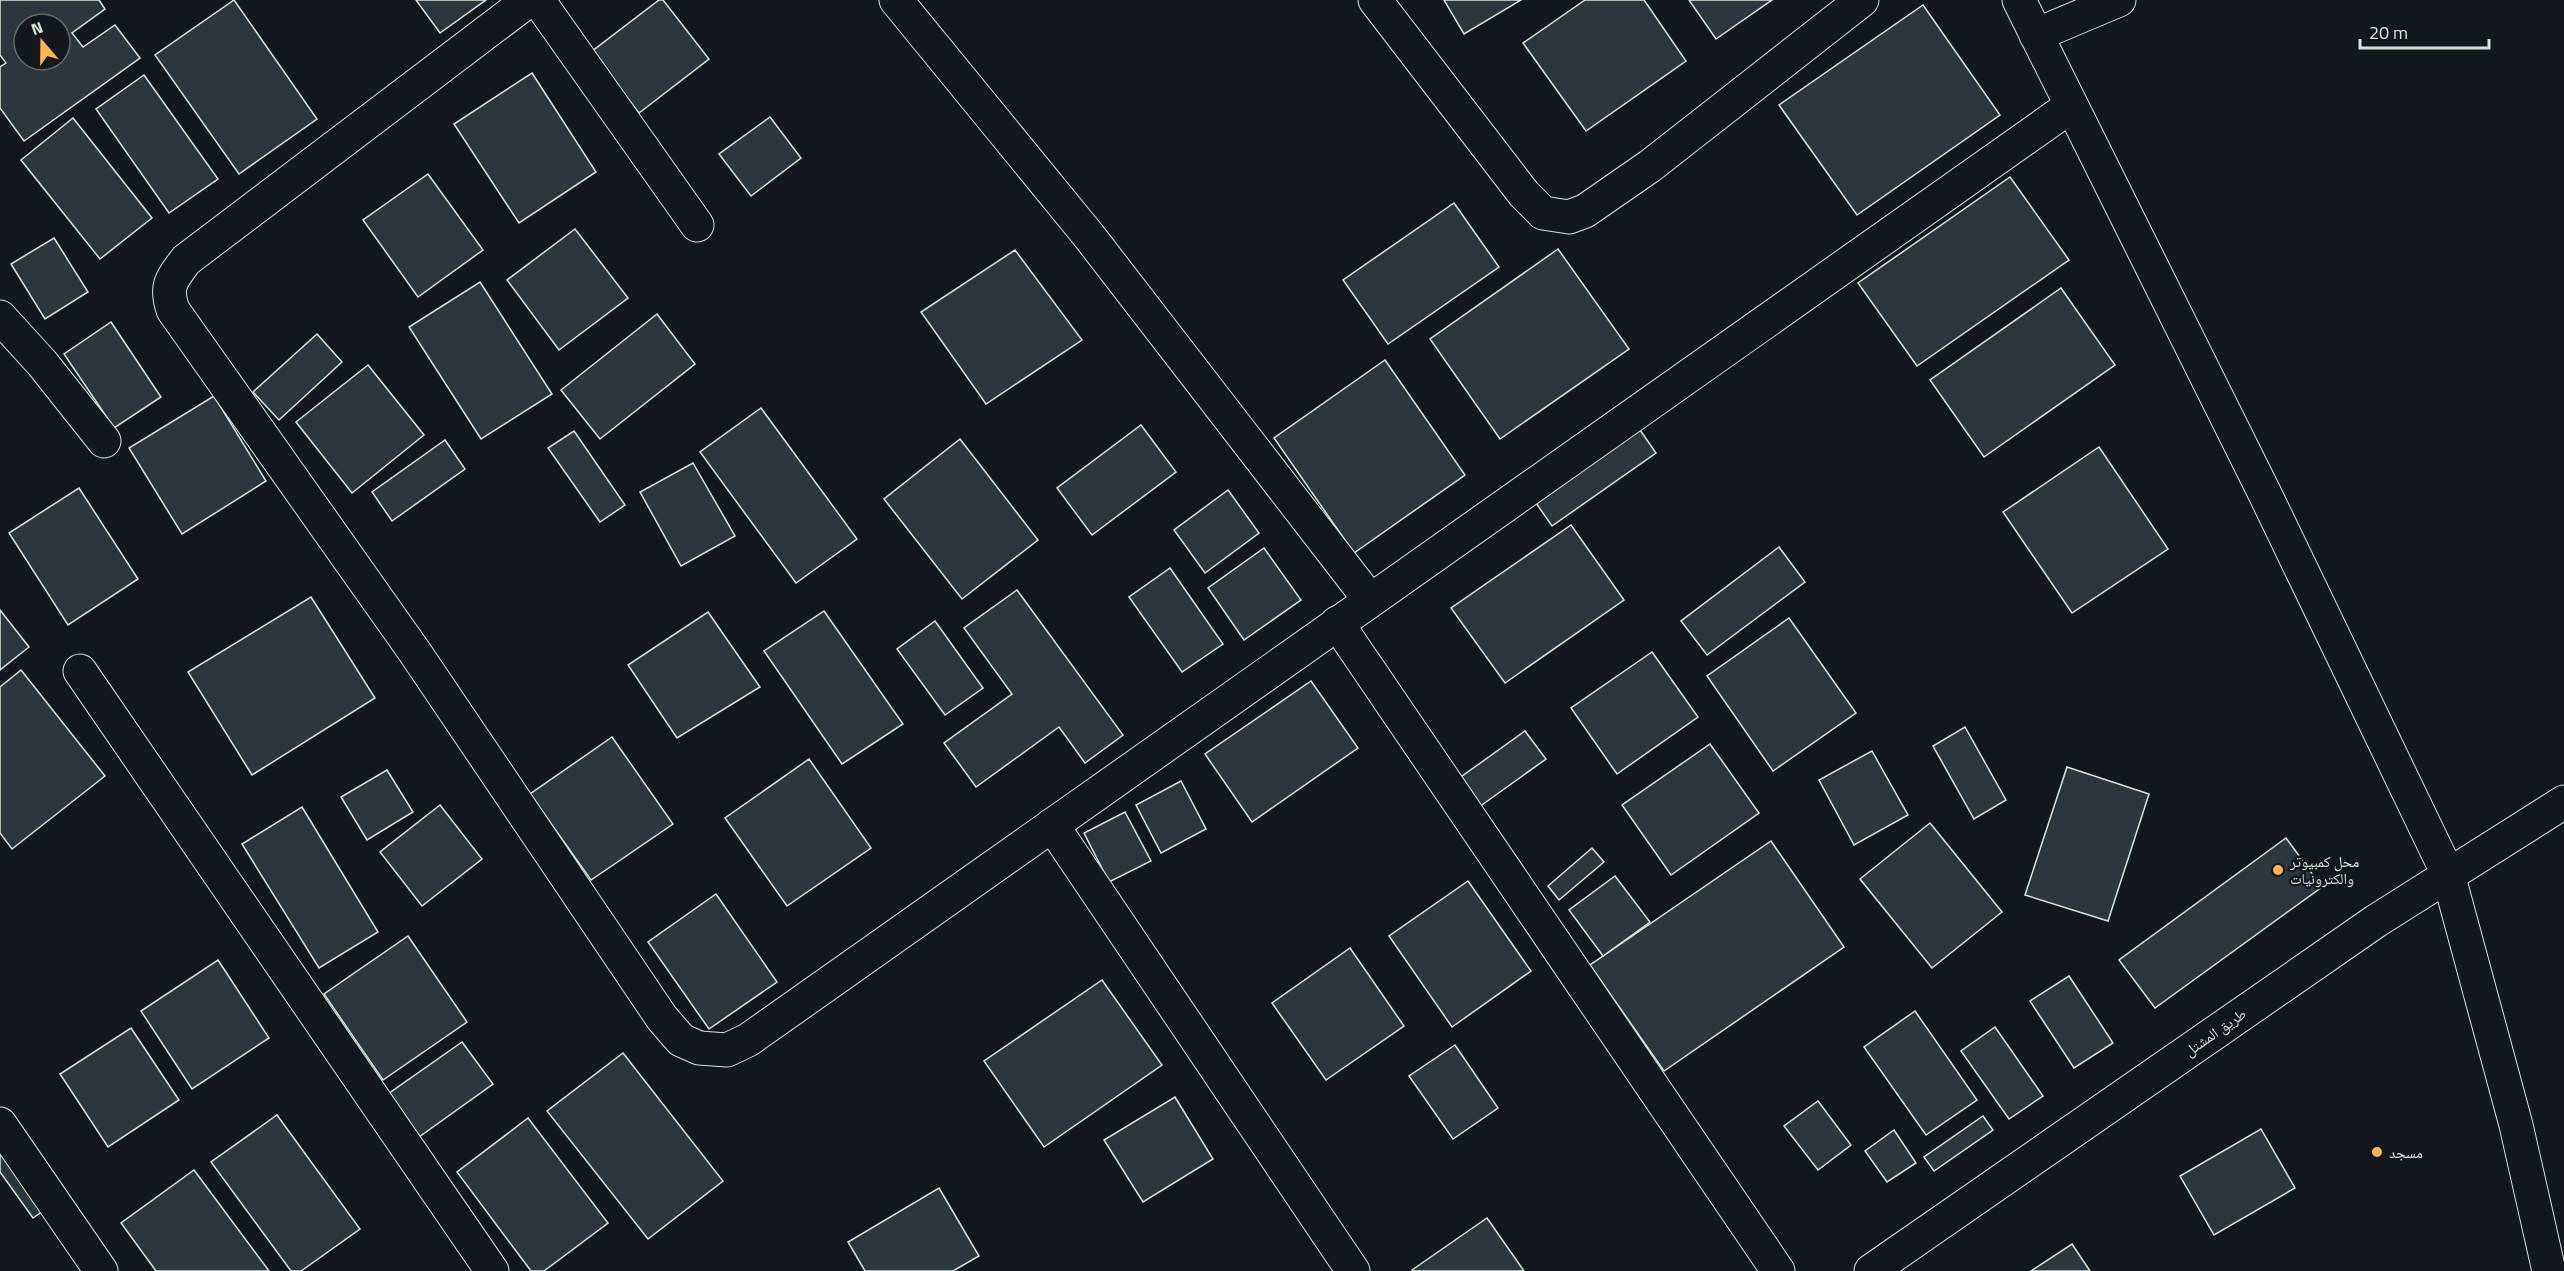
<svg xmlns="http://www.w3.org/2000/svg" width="2564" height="1271" viewBox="0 0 2564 1271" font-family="'Titillium Web','Noto Naskh Arabic',sans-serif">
	<rect width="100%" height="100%" fill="#14181c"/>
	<!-- building -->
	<g fill="#2c363c" stroke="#d8e6dc" stroke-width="1.5" fill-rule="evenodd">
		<path d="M0,0H99L105,9L72,33L83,47L115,25L140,58L24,141L0,108V67L6,63L0,55ZM24,24H60V60H24Z"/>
		<path d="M234,0L317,119L239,174L155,55Z"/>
		<path d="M416,0H486L440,33Z"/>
		<path d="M659,0H663L709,59L639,113L591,52Z"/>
		<path d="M1444,0H1521L1464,34Z"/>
		<path d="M1585,0H1644L1686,61L1586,131L1523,43Z"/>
		<path d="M1689,0H1772L1716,39Z"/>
		<path d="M1923,5L2000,115L1857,215L1779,105Z"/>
		<path d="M532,73L596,172L519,223L454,124Z"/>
		<path d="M144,75L218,179L169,213L96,109Z"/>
		<path d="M770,117L801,158L751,196L719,154Z"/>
		<path d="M73,118L152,218L100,259L21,160Z"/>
		<path d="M428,174L483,250L418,297L363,220Z"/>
		<path d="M2010,177L2069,260L1917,366L1858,283Z"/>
		<path d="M1454,203L1499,267L1388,344L1343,280Z"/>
		<path d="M575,229L628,298L559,350L507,280Z"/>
		<path d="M54,238L88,292L45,319L11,264Z"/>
		<path d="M1558,249L1629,349L1500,439L1430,339Z"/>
		<path d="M1015,250L1082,340L986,404L921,312Z"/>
		<path d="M480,282L552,394L481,439L409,327Z"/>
		<path d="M2061,288L2115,365L1984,457L1930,380Z"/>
		<path d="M657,314L695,364L600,439L561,390Z"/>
		<path d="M111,322L161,397L114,428L64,354Z"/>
		<path d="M317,334L342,362L279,420L253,392Z"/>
		<path d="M1385,360L1465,475L1354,553L1274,438Z"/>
		<path d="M368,365L424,435L352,493L296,422Z"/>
		<path d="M214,396L266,481L182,534L129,448Z"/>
		<path d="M761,408L857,539L796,583L700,452Z"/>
		<path d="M1141,425L1176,472L1092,535L1057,488Z"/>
		<path d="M1640,430L1656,453L1552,526L1536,503Z"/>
		<path d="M574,431L625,505L600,522L548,448Z"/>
		<path d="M960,439L1038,540L962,599L884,499Z"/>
		<path d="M445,440L465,469L392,521L372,492Z"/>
		<path d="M2099,447L2168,549L2072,613L2003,512Z"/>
		<path d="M693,463L735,536L681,566L640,492Z"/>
		<path d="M79,488L138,579L68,625L9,533Z"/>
		<path d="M1228,490L1259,533L1205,573L1174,530Z"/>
		<path d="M1571,525L1624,600L1505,683L1451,608Z"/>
		<path d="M1779,547L1805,582L1707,655L1681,621Z"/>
		<path d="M1264,548L1301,600L1244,640L1208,588Z"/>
		<path d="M1170,568L1223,644L1182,672L1129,597Z"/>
		<path d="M1017,590L1123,735L1085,763L1059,727L976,787L944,743L1012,694L964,628Z"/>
		<path d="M311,597L375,698L252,775L188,672Z"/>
		<path d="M0,610L29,647L0,670Z"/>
		<path d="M824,611L903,724L842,764L764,651Z"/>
		<path d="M708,612L760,687L677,738L628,665Z"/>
		<path d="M1789,618L1856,713L1773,771L1707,676Z"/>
		<path d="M935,621L983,688L945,715L897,649Z"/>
		<path d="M1652,652L1698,717L1617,774L1571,708Z"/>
		<path d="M21,670L105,776L12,849L0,833V687Z"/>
		<path d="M1311,681L1358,748L1252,822L1205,754Z"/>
		<path d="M1965,727L2006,800L1974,819L1933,746Z"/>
		<path d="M1525,731L1546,759L1479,807L1458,779Z"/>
		<path d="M612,737L673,824L591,880L530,794Z"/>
		<path d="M1710,744L1759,813L1671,875L1622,805Z"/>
		<path d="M1872,751L1908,815L1854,845L1819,780Z"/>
		<path d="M809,759L871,848L787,906L725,818Z"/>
		<path d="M2067,767L2149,794L2108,921L2025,895Z"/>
		<path d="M387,770L413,812L367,840L341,797Z"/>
		<path d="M1181,781L1206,829L1161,853L1136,805Z"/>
		<path d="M440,805L482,859L422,906L380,852Z"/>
		<path d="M302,807L378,932L319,968L242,844Z"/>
		<path d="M1125,812L1151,861L1109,882L1084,833Z"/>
		<path d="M1930,823L2002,912L1932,968L1860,879Z"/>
		<path d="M2286,838L2322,887L2155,1008L2119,960Z"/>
		<path d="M1771,841L1844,947L1664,1071L1590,965Z"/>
		<path d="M1592,848L1604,862L1559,900L1548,886Z"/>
		<path d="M1615,876L1650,922L1603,956L1569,910Z"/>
		<path d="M1468,881L1531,971L1452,1027L1389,936Z"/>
		<path d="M716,894L777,982L709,1029L648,942Z"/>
		<path d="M408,936L467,1022L383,1080L324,994Z"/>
		<path d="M1350,948L1404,1026L1326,1080L1272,1003Z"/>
		<path d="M218,960L269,1038L192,1089L141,1011Z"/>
		<path d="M2069,976L2113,1043L2074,1068L2030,1001Z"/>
		<path d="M1102,980L1162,1065L1044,1147L984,1061Z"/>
		<path d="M1915,1011L1977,1100L1926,1135L1864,1047Z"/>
		<path d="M1995,1027L2043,1096L2009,1119L1961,1051Z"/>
		<path d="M131,1028L179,1100L108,1147L60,1074Z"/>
		<path d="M462,1042L493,1084L419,1137L388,1094Z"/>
		<path d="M1455,1045L1498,1108L1453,1139L1409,1076Z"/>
		<path d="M623,1053L723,1181L648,1239L547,1111Z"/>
		<path d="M1175,1097L1213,1159L1143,1202L1104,1140Z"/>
		<path d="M1818,1101L1851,1145L1818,1170L1784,1126Z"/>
		<path d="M277,1115L360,1229L301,1271H291L211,1162Z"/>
		<path d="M1983,1116L1993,1130L1934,1171L1924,1157Z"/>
		<path d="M528,1118L608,1223L544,1271H531L457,1172Z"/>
		<path d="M2261,1129L2295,1188L2214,1235L2180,1176Z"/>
		<path d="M1894,1130L1916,1163L1887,1182L1865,1151Z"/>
		<path d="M0,1151L43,1211L33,1218L0,1172Z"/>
		<path d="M194,1170L269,1271H156L121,1223Z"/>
		<path d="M939,1188L979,1256L953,1271H865L848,1242Z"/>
		<path d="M1487,1218L1524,1271H1413L1412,1270Z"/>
		<path d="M2072,1244L2090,1271H2031Z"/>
	</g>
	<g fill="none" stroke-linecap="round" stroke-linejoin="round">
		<defs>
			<g id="street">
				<path d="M529,0L186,260C171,280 165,286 173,310L414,651L662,1018L681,1040L699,1048L727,1050L748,1040L2071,106"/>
				<path d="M538,0L697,225"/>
				<path d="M896,0L1089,236L1370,600"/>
				<path d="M1375,0L1524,194L1543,213L1569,217L1585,211L1650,166L1862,0"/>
				<path d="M2036,35L2119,0"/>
				<path d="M0,317L42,363L104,441"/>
				<path d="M1337,623L1778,1271"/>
				<path d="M80,671L492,1271"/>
				<path d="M1052,825L1353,1271"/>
				<path d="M0,1124L101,1271"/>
			</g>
			<path id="secondary" d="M2019,0L2266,496L2448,874L2516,1125L2549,1271"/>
			<path id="primary" d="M1871,1271L2376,921L2564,802"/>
		</defs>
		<!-- street casing -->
		<use href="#street" stroke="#d8e6dc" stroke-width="35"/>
		<!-- secondary casing -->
		<use href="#secondary" stroke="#d8e6dc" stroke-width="35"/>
		<!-- primary casing -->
		<use href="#primary" stroke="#d8e6dc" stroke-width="35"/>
		<!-- street -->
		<use href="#street" stroke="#14181c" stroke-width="33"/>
		<!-- secondary -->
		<use href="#secondary" stroke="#14181c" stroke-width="33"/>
		<!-- primary -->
		<use href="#primary" stroke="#14181c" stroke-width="33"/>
	</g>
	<!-- markers -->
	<g fill="#ffb74d" stroke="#14181c" stroke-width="2">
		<circle cx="2278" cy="870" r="6"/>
		<circle cx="2377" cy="1152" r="6"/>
	</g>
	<g text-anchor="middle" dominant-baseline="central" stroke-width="4.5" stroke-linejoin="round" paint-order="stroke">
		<!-- poi labels -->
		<g font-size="15" fill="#d8e6dc" stroke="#14181c" text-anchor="start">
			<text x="2290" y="861">محل كمبيوتر<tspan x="2290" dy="17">والكترونيات</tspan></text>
			<text x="2389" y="1152">مسجد</text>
		</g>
		<!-- street labels -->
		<g font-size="15" fill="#d8e6dc" stroke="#14181c">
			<text transform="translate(2215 1032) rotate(-35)">طريق المشتل</text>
		</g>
	</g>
	<!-- north arrow -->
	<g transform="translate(42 42) rotate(340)"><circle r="28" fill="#14181c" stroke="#626a69" stroke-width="1.5"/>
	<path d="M0-4.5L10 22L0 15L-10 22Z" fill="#ffb74d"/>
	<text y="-9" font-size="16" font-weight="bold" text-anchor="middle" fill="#d8e6dc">N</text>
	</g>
	<!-- scale -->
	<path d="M2360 39v9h129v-9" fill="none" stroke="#d8e6dc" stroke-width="3"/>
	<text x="2369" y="39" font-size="18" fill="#d8e6dc" stroke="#14181c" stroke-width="4.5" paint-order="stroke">20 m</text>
</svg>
